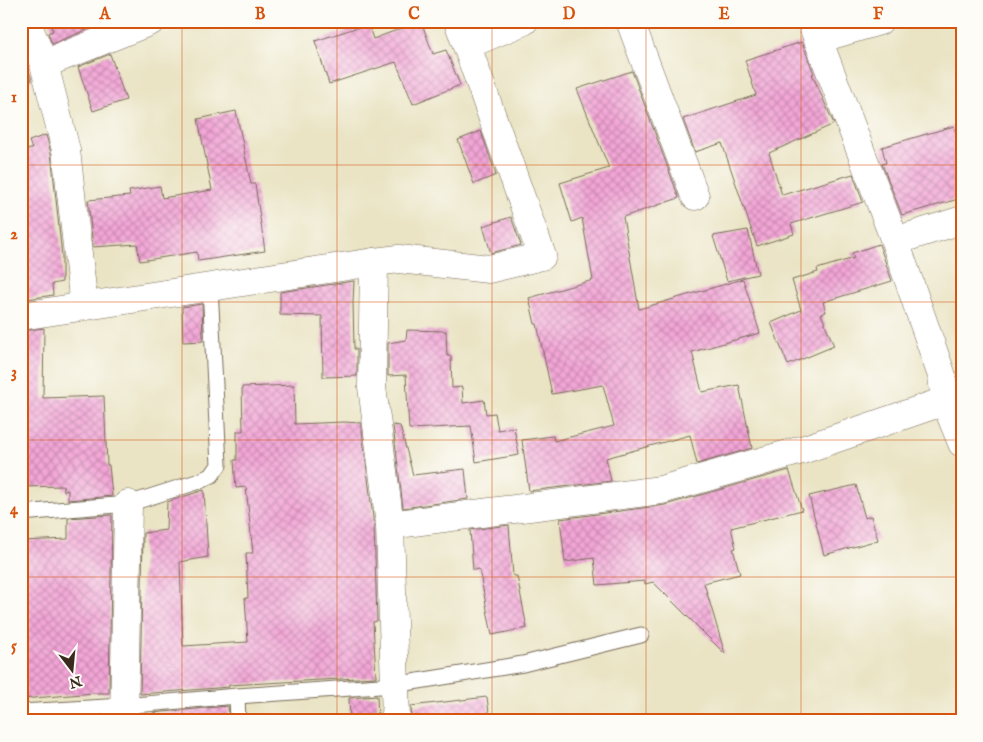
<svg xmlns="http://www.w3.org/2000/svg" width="983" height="742" viewBox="0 0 983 742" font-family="'IM FELL English',serif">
	<defs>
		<pattern id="building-cross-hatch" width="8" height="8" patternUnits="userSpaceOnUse" patternTransform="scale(1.25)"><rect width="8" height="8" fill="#f3a6d7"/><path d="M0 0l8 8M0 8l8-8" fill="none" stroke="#c687ae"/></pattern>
	</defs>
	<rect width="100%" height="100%" fill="#fdfcf7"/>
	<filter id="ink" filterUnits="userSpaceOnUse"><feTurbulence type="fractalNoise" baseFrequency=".02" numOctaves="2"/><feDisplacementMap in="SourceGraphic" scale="10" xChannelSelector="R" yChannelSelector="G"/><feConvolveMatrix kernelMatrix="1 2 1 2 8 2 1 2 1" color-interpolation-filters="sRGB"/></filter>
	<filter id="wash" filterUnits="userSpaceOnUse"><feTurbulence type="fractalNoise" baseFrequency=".0096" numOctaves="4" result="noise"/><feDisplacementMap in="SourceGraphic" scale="20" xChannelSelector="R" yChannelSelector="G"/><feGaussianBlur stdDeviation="1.12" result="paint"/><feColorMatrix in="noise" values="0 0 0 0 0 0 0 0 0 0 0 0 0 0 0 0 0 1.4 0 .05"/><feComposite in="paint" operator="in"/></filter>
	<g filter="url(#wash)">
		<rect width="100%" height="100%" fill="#eae4c5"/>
		<g id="blocks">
			<!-- building -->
			<g fill="url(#building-cross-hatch)">
				<path d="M49,21H96L98,25L52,44L48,33L53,31Z"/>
				<path d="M421,21L433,54L446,50L460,85L413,104L396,62L329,84L315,41L368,24L373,39Z"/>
				<path d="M802,42L814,74H812L834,124L769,153L782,195L853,174L863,202L791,224L794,234L757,246L722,143L695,152L683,119L756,95L745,60Z"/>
				<path d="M21,50L32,80L28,82L21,68Z"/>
				<path d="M110,54L126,100L93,111L78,67Z"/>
				<path d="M632,71L679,198L623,217L639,309L743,279L760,333L692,352L702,392L739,385L752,448L697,464L690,435L606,458L611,481L529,491L522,440L553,436L554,441L614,426L603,385L552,394L537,324H535L529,298L593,280L582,218L572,222L560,183L609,168L577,89Z"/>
				<path d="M236,111L251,184H255L265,251L198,261L197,252L140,261L137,244L93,247L88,200L130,196L129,191L160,186L162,198L212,190L198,119Z"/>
				<path d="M954,126L962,153V198L902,215L882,164L886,163L882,147Z"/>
				<path d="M481,131L496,175L474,184L458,140Z"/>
				<path d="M46,135L51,153L62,256V282L52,284L53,295L21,300V150L32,149L29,141Z"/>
				<path d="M511,217L521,245L491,253L483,226Z"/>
				<path d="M748,230L758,274L727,281L713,236Z"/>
				<path d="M879,244L892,281L823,302L826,312L821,314L834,346L788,365L771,323L801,310L792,280L818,272L817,269L854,258L852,253Z"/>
				<path d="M354,281L353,302L354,349H357V376L323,377L322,316L280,315V292Z"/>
				<path d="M202,304L203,341L183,342L182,307Z"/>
				<path d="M44,328L43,398L104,396L107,465H109L112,496L68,500V490L64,491L63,486L21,487V331Z"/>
				<path d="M407,330L446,331L447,356H451L452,388L462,387L463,403L484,400L486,414L495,413L498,430L514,427L519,455L476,462L471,426L409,429L406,375L388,376V343L406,340Z"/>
				<path d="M294,385L295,424L344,422L361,423L374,526L377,621L373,622L376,677L229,685V687L140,694L143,533L166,530L167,502L204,490L208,557L180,562L183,646L248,642L245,598H248L246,553H253L246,487L236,488L234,460H237V431H243L242,387Z"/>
				<path d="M393,425L400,426L413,475L465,469L468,499L403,508Z"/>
				<path d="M789,470L802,510L731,528L736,548L733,549L740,574L704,583L725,654L653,582L645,584V581L597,585L594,558L565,562L560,519L665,505Z"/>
				<path d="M856,485L865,518L871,516L878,540L824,555L809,496Z"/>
				<path d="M112,515L109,693H94L22,699L23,658H21V541L68,539V518Z"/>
				<path d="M509,525L513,576H517L527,628L492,635L479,569L473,570L470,530Z"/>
				<path d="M377,696L378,718L350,719L349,698Z"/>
				<path d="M487,697L490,721H412L411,706Z"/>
				<path d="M228,706L229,721H153V713Z"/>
			</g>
		</g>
	</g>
	<g filter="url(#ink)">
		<use href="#blocks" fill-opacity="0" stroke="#786b58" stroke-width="1"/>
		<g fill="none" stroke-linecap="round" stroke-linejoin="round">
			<defs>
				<g id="service">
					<path d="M21,513L128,504L200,481L212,475L219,465L210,286"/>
					<path d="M237,696L238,721"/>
					<path d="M21,712L123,706L237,696L394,685L523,664L641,635"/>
				</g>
				<g id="minor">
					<path d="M26,21L44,64L66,150L84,306"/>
					<path d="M630,21L695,196"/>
					<path d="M811,21L895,241L942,376L945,401L962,443"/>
					<path d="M818,39L879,21"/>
					<path d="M467,45L524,21"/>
					<path d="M44,64L151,21"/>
					<path d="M895,241L962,220"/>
					<path d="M374,262L372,387L390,525L396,721"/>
					<path d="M21,316L374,262L399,259L489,269L542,256L458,21"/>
					<path d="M390,525L661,490L802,450L945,401"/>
					<path d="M124,721L128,504"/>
				</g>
			</defs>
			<!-- service casing -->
			<use href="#service" stroke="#786b58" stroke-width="17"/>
			<!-- minor casing -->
			<use href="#minor" stroke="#786b58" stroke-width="29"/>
			<!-- service -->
			<use href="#service" stroke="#fff" stroke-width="15"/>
			<!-- minor -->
			<use href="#minor" stroke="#fff" stroke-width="28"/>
		</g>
	</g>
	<!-- grid -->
	<path fill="none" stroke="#d7540e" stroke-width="1" stroke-opacity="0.55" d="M182,21V721M337,21V721M492,21V721M646,21V721M801,21V721M21,165H962M21,302H962M21,440H962M21,577H962"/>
	<!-- margin -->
	<rect width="983" height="742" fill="none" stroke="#fdfcf7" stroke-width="55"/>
	<!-- north arrow -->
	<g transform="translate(72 670) rotate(164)" stroke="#fdfcf7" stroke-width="4" paint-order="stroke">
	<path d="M0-4L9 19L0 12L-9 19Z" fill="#3b2a1e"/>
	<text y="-8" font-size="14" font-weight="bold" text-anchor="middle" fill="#3b2a1e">N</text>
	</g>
	<rect x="28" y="28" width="928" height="686" fill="none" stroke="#d7540e" stroke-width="2"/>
	<g font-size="16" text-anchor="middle" font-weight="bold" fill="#d7540e">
		<text x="105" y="19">A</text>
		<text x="260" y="19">B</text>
		<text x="414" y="19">C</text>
		<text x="569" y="19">D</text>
		<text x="724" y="19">E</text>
		<text x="878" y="19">F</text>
		<text x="14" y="102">1</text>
		<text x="14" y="239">2</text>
		<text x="14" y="377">3</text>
		<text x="14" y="514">4</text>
		<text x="14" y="651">5</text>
	</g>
</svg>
